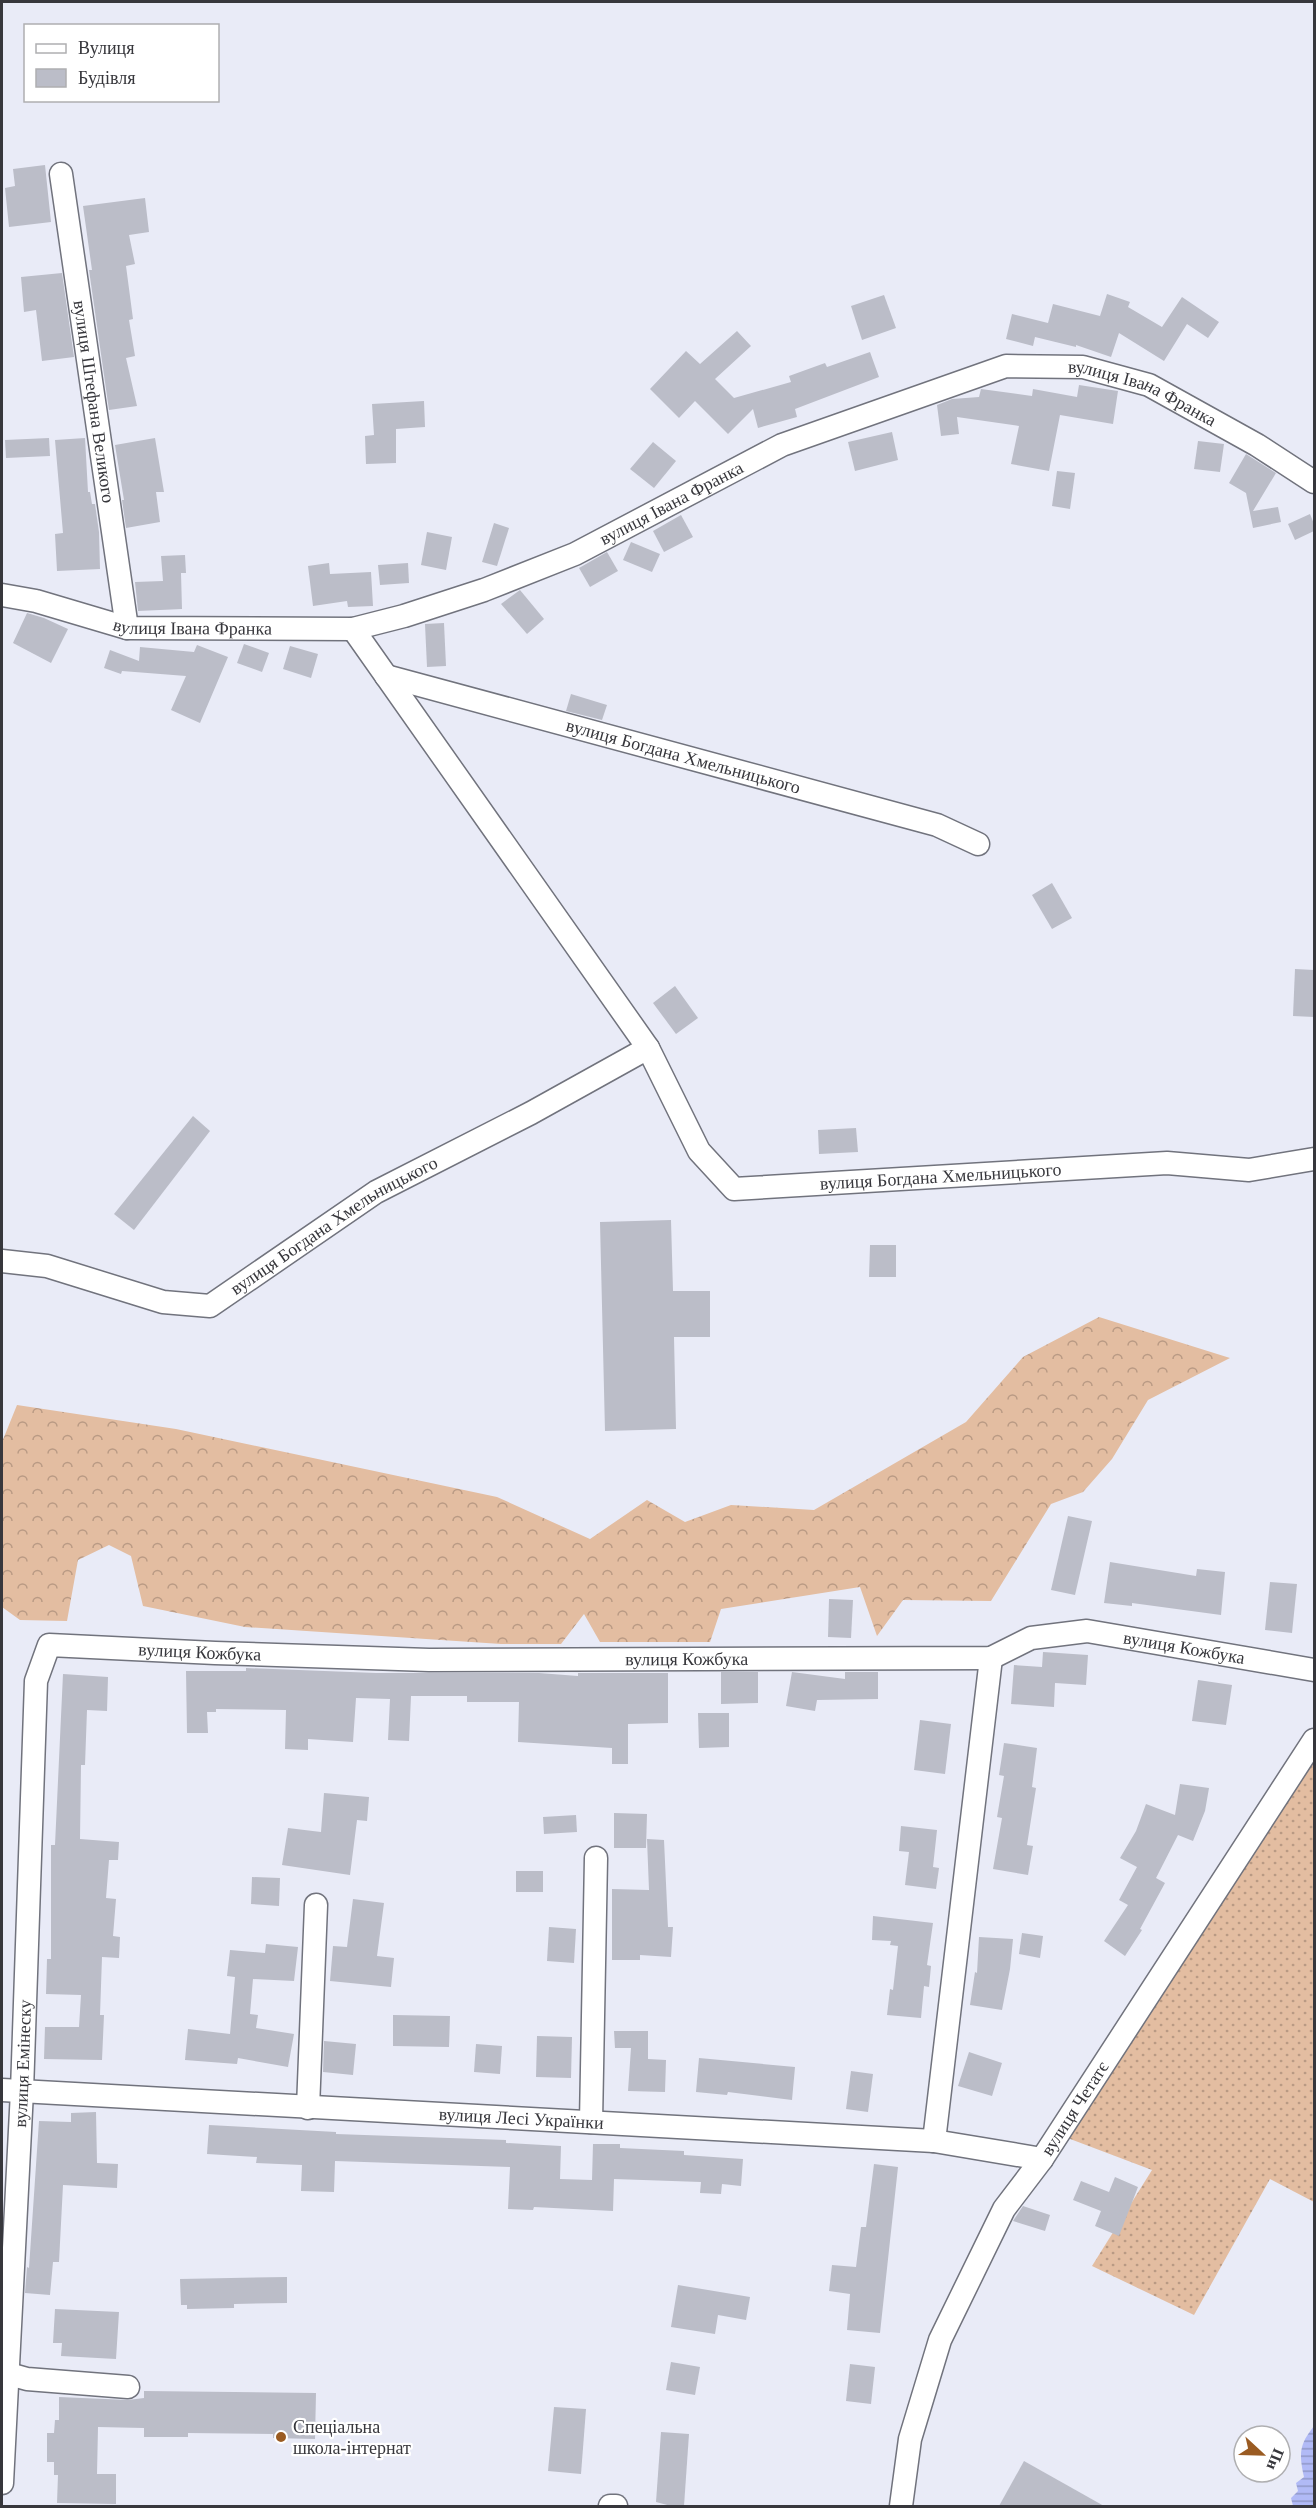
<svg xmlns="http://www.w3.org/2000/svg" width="1316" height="2508" viewBox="0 0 1316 2508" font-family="Georgia,serif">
	<defs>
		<pattern id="forest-crowns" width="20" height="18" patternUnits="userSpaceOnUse" patternTransform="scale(1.5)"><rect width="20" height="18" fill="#e3bda1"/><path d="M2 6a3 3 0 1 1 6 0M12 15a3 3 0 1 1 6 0" fill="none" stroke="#b99a84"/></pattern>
		<pattern id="garden-dots" width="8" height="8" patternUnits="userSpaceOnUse" patternTransform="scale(1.5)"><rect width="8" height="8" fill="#e3bda1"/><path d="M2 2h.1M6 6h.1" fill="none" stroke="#b99a84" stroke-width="1.8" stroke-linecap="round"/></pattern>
		<pattern id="water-rules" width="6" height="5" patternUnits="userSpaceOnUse" patternTransform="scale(1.5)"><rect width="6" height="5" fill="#b1baf6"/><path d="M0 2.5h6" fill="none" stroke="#9198c8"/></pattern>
	</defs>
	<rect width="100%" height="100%" fill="#e9ebf7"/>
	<!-- forest -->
	<path fill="url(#forest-crowns)" d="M1099,1317L1230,1358L1148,1400L1112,1459L1083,1492L1051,1504L991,1601L903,1600L877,1636L860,1587L721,1609L710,1642H600L584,1614L561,1644H501L245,1627L143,1606L131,1556L109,1545L78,1560L67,1621L20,1620L2,1607V1442L17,1405L176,1429L497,1497L590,1539L647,1500L685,1522L731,1505L814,1510L966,1422L1023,1357Z"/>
	<!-- garden -->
	<path fill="url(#garden-dots)" d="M1314,1745V2202L1270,2179L1194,2315L1092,2266L1152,2170L1057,2134Z"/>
	<!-- water -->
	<path fill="url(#water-rules)" d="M1314,2426V2506H1293L1291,2498L1298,2491L1296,2483L1304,2477C1299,2453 1299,2445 1314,2426Z"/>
	<!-- building -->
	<g fill="#bbbdc8">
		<path d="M45,165L51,222L9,227L5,188L15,186L13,169Z"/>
		<path d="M145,198L149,232L129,235L135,264L126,266L133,319L129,320L135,356L126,358L137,406L109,410L89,270H92L83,206Z"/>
		<path d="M62,273L74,357L42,361L36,310L24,312L21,277Z"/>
		<path d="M1107,294L1130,302L1128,307L1162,327L1182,297L1219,322L1208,338L1187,324L1164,361L1119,333L1111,357L1076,345V347L1035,337L1033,346L1006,339L1012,314L1048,323L1053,304L1100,316Z"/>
		<path d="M884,295L896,328L862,340L851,306Z"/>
		<path d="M737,331L751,346L715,379L734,398L791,382L789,376L825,363L827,367L870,352L879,377L795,409L797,417L758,428L753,409L728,434L695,401L679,418L650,389L686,351L700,364Z"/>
		<path d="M1079,385L1118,391L1113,424L1060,415L1049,471L1011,464L1019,426L957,417L959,434L941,436L937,405L952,399L979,397L981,389L1032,396L1033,389L1077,397Z"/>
		<path d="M424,401L425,427L396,429V463L366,464L365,436L374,435L372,404Z"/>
		<path d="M892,432L898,460L855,471L848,442Z"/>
		<path d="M49,438L50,456L6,458L5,440Z"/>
		<path d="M85,438L88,492H90L92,504H95L99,532L100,569L57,571L55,534L63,533L55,440Z"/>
		<path d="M155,438L164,492H156L160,522L126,528L122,500H124L115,445Z"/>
		<path d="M1198,441L1224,444L1220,472L1194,469Z"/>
		<path d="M653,442L676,461L654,488L630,469Z"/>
		<path d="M1246,454L1276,473L1253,511L1278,507L1281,522L1253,528L1246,493L1229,483Z"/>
		<path d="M1057,471L1075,473L1070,509L1052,506Z"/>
		<path d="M1310,514L1314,524V531L1295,540L1288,524Z"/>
		<path d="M681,515L693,537L664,552L653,531Z"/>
		<path d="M494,523L509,528L497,566L482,562Z"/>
		<path d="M427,532L452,537L446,570L421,565Z"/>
		<path d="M631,542L660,554L652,572L623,560Z"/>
		<path d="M607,552L618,571L590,587L579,568Z"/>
		<path d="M185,555L186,573H181L182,609L138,611L135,582L163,581L161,556Z"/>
		<path d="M329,563L330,574L371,572L373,606L348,607L347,601L313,606L308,566Z"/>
		<path d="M408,563L409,583L380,585L378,565Z"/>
		<path d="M520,590L544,619L527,634L501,604Z"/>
		<path d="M27,613L44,618L68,629L51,663L13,643Z"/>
		<path d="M444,623L446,666L427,667L425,624Z"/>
		<path d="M244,644L269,653L262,672L237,663Z"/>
		<path d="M197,645L228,657L200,723L171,710L186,676L122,671L121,674L104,668L110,650L139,661L140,647L194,652Z"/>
		<path d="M290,646L318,654L311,678L283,669Z"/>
		<path d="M571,694L607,705L602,720L566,711Z"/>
		<path d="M1052,883L1072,918L1052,929L1032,895Z"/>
		<path d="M1295,969L1314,970V1017L1293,1016Z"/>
		<path d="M675,986L698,1018L676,1034L653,1003Z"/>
		<path d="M193,1116L210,1131L134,1230L114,1214Z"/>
		<path d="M856,1128L858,1152L819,1154L818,1130Z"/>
		<path d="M671,1220L673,1291H710V1337H674L676,1429L605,1431L600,1222Z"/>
		<path d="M870,1245H896V1277H869Z"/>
		<path d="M1068,1516L1092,1521L1075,1595L1051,1590Z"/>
		<path d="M1110,1562L1196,1576L1197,1569L1225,1572L1221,1615L1132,1603V1606L1104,1603Z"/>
		<path d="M1270,1582L1297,1584L1292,1633L1265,1630Z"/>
		<path d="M829,1599L853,1600L851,1638L828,1637Z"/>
		<path d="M1043,1652L1088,1655L1086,1685L1055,1683L1054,1707L1011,1704L1014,1665L1042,1667Z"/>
		<path d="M246,1668L376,1673H539L578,1676V1673H668V1723L628,1724V1764H612V1748L518,1742L519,1702H467V1696H411L409,1741L388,1740L390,1699L356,1698L353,1742L308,1739V1750L285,1749L286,1710L216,1709V1712H207L208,1733H187L186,1671H246Z"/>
		<path d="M721,1672H758V1703L721,1704Z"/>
		<path d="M792,1672L845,1679V1672H878V1699L817,1700L815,1711L786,1706Z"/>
		<path d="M63,1674L108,1677L107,1711L87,1710L85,1765H81L80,1839L119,1842L118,1860H109L106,1898L116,1899L113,1936L120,1937L119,1958L102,1957L100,2015H104L102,2060L44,2059L45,2027H79L81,1995L46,1994L47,1959H51V1845H55Z"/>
		<path d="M1198,1680L1232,1685L1226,1725L1192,1721Z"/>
		<path d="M698,1713H729V1747L699,1748Z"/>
		<path d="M920,1720L951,1724L945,1774L914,1770Z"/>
		<path d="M1004,1743L1037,1748L1032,1787L1036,1788L1027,1845L1033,1846L1028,1875L993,1869L1002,1818L997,1817L1004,1776L999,1775Z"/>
		<path d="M1180,1784L1209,1788L1205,1811L1193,1841L1178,1835L1156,1878L1165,1883L1140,1929L1142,1930L1125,1956L1104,1941L1128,1905L1119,1900L1137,1867L1120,1858L1136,1831L1146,1804L1175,1815Z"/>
		<path d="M324,1793L369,1797L367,1821L357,1820L350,1875L282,1865L288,1828L321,1832Z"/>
		<path d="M614,1813L647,1814L646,1848H614Z"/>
		<path d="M576,1815L577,1832L544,1834L543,1817Z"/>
		<path d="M901,1826L937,1830L933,1867L939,1868L936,1889L905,1885L909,1852L899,1851Z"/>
		<path d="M647,1839L664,1840L668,1927H673L671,1957L640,1955V1960H612V1889L649,1890Z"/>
		<rect x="516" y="1871" width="27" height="21"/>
		<path d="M252,1877L280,1878L279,1906L251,1904Z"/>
		<path d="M353,1899L384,1903L377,1956L394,1958L391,1987L330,1981L333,1946L347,1947Z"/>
		<path d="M873,1916L933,1923L927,1965L931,1966L929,1987L924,1986L921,2018L887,2015L890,1989L893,1990L898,1946L890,1945L891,1941L872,1940Z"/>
		<path d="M549,1927L576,1929L574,1963L547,1961Z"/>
		<path d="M1022,1933L1043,1936L1040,1958L1019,1954Z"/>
		<path d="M979,1937L1013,1939L1010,1969L1002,2010L970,2005L975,1972L977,1973Z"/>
		<path d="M266,1944L298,1947L294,1981L253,1979L250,2014L258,2015L256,2028L294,2034L288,2067L238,2058L237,2064L185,2060L188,2029L230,2034L235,1977L227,1976L230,1950L265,1953Z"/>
		<path d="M393,2015L450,2016L449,2047L393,2046Z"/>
		<path d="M614,2031H648V2059L666,2060L665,2092L628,2091L631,2048H615Z"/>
		<path d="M537,2036L572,2037L571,2078L536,2077Z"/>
		<path d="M324,2041L356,2044L353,2075L323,2072Z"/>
		<path d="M476,2044L502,2046L500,2074L474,2072Z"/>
		<path d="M969,2052L1002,2063L992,2096L958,2086Z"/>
		<path d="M699,2058L795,2067L792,2100L728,2092L727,2095L696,2092Z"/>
		<path d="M851,2071L873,2074L868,2112L846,2109Z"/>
		<path d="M96,2112L97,2163L118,2164L117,2188L63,2185L59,2262H53L50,2295L25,2293L27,2267L29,2268L39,2121L71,2122V2113Z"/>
		<path d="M209,2125L336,2132V2134L506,2140V2143L561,2146L560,2179L592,2180L593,2144H620V2148L684,2151V2155L743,2159L741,2186L722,2184L721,2194L700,2193L701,2182L614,2179L613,2211L534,2207L533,2210L508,2209L510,2167L335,2161L334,2192L301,2191L302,2165L256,2163L257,2157L207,2154Z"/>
		<path d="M874,2164L898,2167L880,2333L847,2330L850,2294L829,2291L832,2265L856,2267L861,2227H866Z"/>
		<path d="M1115,2177L1138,2187L1119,2236L1095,2226L1101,2211L1073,2200L1081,2181L1109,2192Z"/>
		<path d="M1023,2206L1050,2215L1045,2231L1013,2221Z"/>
		<path d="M287,2277V2303L234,2304V2308L187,2309V2305H181L180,2279Z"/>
		<path d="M678,2285L750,2297L746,2320L718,2315L715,2334L671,2327Z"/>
		<path d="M55,2309L119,2312L116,2359L61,2356L62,2343H53Z"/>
		<path d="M671,2362L700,2367L695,2395L666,2390Z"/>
		<path d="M850,2364L875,2367L871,2404L846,2401Z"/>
		<path d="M144,2391L316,2393L315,2439L273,2438V2434L188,2433V2437H144V2428L98,2427L97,2474H116V2504L57,2503L58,2475H54V2462H47V2433H54L55,2420H59V2397L128,2400L144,2398Z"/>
		<path d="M554,2407L586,2409L581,2474L548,2471Z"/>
		<path d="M661,2432L689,2434L684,2506H671L656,2502Z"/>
		<path d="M1024,2461L1104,2506H999Z"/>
	</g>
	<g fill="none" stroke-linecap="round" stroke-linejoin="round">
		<defs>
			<g id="minor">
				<path id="s1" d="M61,174L127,628"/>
				<path id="s2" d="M2,595L36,601L127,628L353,629L404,616L484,590L575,554L782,445L1006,366L1083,367L1149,385L1257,445L1314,482"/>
				<path id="s3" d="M353,629L648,1048L699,1151L734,1189L1167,1163L1249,1170L1314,1159"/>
				<path id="s4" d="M386,676L937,825L978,844"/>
				<path id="s5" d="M2,1261L47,1266L163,1302L210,1306L376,1192L531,1113L648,1048"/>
				<path id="s6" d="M2,2090L934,2141L1042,2159"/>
				<path d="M308,2108L316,1905"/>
				<path d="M591,2122L596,1858"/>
				<path d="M934,2141L991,1658"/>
				<path d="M2,2372L27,2379L128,2387"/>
				<path id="s7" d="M2,2483L22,2091L36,1681L49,1645L215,1653L429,1660L991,1658L1031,1638L1087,1631L1314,1670"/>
				<path d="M610,2506H616"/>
				<path id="s8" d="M901,2506L910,2439L940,2340L1004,2209L1042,2159L1314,1740"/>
			</g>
		</defs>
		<!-- minor casing -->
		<use href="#minor" stroke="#71737d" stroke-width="25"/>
		<!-- minor -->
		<use href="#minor" stroke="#fff" stroke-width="22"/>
	</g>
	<!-- markers -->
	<circle fill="#9a5b22" stroke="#fff" stroke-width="2" cx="281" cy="2437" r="6"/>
	<g text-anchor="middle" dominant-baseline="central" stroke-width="4.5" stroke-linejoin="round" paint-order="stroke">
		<!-- street labels -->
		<g font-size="18" fill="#37373c" stroke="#fff">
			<text stroke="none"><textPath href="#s2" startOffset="1203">вулиця Івана Франка</textPath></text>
			<text stroke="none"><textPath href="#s1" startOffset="230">вулиця Штефана Великого</textPath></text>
			<text stroke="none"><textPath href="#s2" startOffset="699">вулиця Івана Франка</textPath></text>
			<text stroke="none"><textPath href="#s2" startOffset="195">вулиця Івана Франка</textPath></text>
			<text stroke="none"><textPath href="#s4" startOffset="308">вулиця Богдана Хмельницького</textPath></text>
			<text stroke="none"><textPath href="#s3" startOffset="886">вулиця Богдана Хмельницького</textPath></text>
			<text stroke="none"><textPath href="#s5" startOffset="362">вулиця Богдана Хмельницького</textPath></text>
			<text stroke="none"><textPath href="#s7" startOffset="1983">вулиця Кожбука</textPath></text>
			<text stroke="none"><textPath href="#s7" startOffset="992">вулиця Кожбука</textPath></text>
			<text stroke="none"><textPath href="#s7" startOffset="1479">вулиця Кожбука</textPath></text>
			<text stroke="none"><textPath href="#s7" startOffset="420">вулиця Емінеску</textPath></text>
			<text stroke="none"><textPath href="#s8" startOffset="440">вулиця Четатє</textPath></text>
			<text stroke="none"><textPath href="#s6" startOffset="520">вулиця Лесі Українки</textPath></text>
		</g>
		<!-- poi labels -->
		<g font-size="18" fill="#37373c" stroke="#fff" text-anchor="start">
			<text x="293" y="2427">Спеціальна<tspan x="293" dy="21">школа-інтернат</tspan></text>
		</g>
	</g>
	<!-- border -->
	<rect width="1316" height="2508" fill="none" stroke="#37373c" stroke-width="6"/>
	<!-- legend -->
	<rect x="24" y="24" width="195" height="78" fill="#ffffff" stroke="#afafb1" stroke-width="1.5"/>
	<rect x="36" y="44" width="30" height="9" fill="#ffffff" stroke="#afafb1" stroke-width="1.5"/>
	<text x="78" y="54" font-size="18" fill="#37373c">Вулиця</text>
	<rect x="36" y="69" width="30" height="18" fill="#bbbdc8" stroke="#afafb1" stroke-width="1.5"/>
	<text x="78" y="84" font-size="18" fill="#37373c">Будівля</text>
	<!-- north arrow -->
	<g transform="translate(1262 2454) rotate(112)"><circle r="28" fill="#ffffff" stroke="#afafb1" stroke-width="1.5"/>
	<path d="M0-4.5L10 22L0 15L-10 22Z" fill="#9a5b22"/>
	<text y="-9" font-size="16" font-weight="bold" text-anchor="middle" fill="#37373c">Пн</text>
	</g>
</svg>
